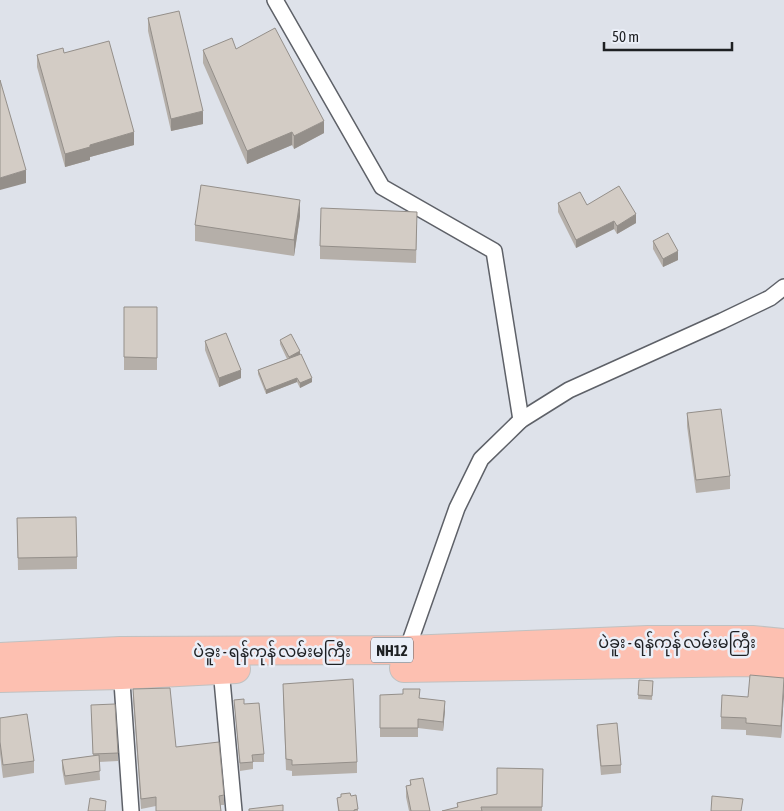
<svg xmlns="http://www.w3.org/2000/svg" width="784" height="811" viewBox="0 0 784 811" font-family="'Asap Condensed','Noto Sans Myanmar',sans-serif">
	<rect width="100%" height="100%" fill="#dee2ea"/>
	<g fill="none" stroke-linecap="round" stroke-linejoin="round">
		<defs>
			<g id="street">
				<path d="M275,0L382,187L494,251L521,420"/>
				<path d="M407,655V650L457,508L481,459L521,420L569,390L722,321L770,298L784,287"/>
				<path d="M121,668L131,811"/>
				<path d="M221,669L234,811"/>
			</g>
			<g id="highway">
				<path d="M0,657L120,651L407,650L648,640H752L784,643"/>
				<path d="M404,668L747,662L784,666"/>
				<path d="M0,678L121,675L236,669"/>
			</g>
		</defs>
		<!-- street casing -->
		<use href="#street" stroke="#5e6168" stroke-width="18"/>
		<!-- highway casing -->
		<use href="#highway" stroke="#c0c1c1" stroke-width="30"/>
		<!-- street -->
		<use href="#street" stroke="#fff" stroke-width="15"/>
		<!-- highway -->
		<use href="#highway" stroke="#fdc0b1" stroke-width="28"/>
	</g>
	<!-- wall -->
	<g fill="#b5afa9">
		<path d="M148,18L203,124L171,131L148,31Z"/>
		<path d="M236,49L324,133L294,149L292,145L247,164L203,63V50Z"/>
		<path d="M64,53L134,145L90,157V160L65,167L37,67V55Z"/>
		<path d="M558,203L587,205L636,223L617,234L614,229L576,248L558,212Z"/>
		<path d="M300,216L294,256L195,241V225Z"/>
		<path d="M417,225L416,263L320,259V246Z"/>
		<path d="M653,241L678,260L663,267L653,249Z"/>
		<rect x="124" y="307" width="33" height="63"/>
		<path d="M280,340L300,354L312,382L300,388L297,382L266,394L258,374V370L287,359L280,344Z"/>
		<path d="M205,341L241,378L219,387L205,350Z"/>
		<path d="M687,413L730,476V489L696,493L687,426Z"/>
		<path d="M17,518L77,557V569L18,570Z"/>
		<path d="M784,678L781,738L746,735V730L721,729V717L748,697Z"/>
		<path d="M639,680L653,681L652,700L638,699Z"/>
		<path d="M133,689L176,747L224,795V805H221V811H156V806L141,809L133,699Z"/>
		<path d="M283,695L357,762V773L292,776V771L286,770Z"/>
		<path d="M380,695L420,698L445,710L443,731L418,728V737H380Z"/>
		<path d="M234,700L244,704L264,754V762H253V769L240,771Z"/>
		<path d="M91,713L118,753V761L99,762L100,780L65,785L62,769V760L93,756Z"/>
		<path d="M0,718L34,761V773L3,778L0,754Z"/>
		<path d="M597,725L621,765V773L601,775L597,733Z"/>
		<path d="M543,769L542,811H442L457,808V803L497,794Z"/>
		<path d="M410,780L430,811H409L406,797V786L410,785Z"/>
		<path d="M351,796L358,809V811H338L337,798Z"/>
	</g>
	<!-- shaded-wall -->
	<g fill="#948f8a">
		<path d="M203,111V124L171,131V119Z"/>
		<path d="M324,121V133L294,149V136Z"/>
		<path d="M134,132V145L90,157V160L65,167V154L90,145Z"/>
		<path d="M292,132V145L247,164V151Z"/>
		<path d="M26,170V183L0,190V178Z"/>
		<path d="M300,200V216L294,256V240Z"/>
		<path d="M636,214V223L617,234V226Z"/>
		<path d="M614,221V229L576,248V240Z"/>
		<path d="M678,251V260L663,267V259Z"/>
		<path d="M300,351V356L289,362V357Z"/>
		<path d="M241,370V378L219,387V378Z"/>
		<path d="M297,378V382L266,394V390Z"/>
		<path d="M312,378V382L300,388V383Z"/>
		<path d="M784,683V695L781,738V726Z"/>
		<path d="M445,701V710L443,731V722Z"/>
	</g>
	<!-- building -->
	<g fill="#d3ccc5" stroke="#948f8a">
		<path d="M179,11L203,111L171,119L148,18Z"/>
		<path d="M275,28L324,121L294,136L292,132L247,151L203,50L232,38L236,49Z"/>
		<path d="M109,41L134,132L90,145V147L65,154L37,55L63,48L64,53Z"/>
		<path d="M0,80L26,170L0,178Z"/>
		<path d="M201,185L300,200L294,240L195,225Z"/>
		<path d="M619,186L636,214L617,226L614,221L576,240L558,203L580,192L587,205Z"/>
		<path d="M321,208L417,212L416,250L320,246Z"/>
		<path d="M668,233L678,251L663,259L653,241Z"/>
		<path d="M124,307H157V358L124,357Z"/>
		<path d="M226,333L241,370L219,378L205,341Z"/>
		<path d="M291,334L300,351L289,357L280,340Z"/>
		<path d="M301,354L312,378L300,383L297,378L266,390L258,370Z"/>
		<path d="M721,409L730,476L696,480L687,413Z"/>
		<path d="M76,517L77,557L18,558L17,518Z"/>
		<path d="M750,675L784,678L781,726L746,723V718L721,717L722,695L748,697Z"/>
		<path d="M353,679L357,762L292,765V760L286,759L283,684Z"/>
		<path d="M639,680L653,681L652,696L638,695Z"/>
		<path d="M170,688L176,747L219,742L224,795L219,796L221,811H156V797L141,799L133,689Z"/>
		<path d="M403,689H420L419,698L445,701L443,722L418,719V728H380V695L403,694Z"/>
		<path d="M244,699V704L259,703L264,754L252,755L253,762L240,763L234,700Z"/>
		<path d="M115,704L118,753L93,754L91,705Z"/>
		<path d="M27,714L34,761L3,765L0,742V718Z"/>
		<path d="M617,723L621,765L601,766L597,725Z"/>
		<path d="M99,755L100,771L65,776L62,760Z"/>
		<path d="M497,768L543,769L542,807H481L482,811H442L458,807L457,803L497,794Z"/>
		<path d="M423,778L430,811H411L406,786L411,785L410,780Z"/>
		<path d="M350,793L351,796L356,795L358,809L354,810V811H339L337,798L341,797V794Z"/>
		<path d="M712,796L743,799L741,811H711Z"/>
		<path d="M90,798L106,801L105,811H88Z"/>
		<path d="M283,805V811H249V809Z"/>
	</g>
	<g text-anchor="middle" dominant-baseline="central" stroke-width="5" stroke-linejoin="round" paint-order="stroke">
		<!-- shield labels -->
		<rect fill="#ebeff8" stroke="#5c5e63" stroke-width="1" x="371" y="637.5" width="42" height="25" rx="4"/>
		<g font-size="15" font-weight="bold" fill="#1e2023">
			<text x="392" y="650">NH12</text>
		</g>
		<!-- street labels -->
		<g font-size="16" fill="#1e2023" stroke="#ebeff8">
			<text x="677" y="642">ပဲခူး - ရန်ကုန် လမ်းမကြီး</text>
			<text x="272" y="651">ပဲခူး - ရန်ကုန် လမ်းမကြီး</text>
		</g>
	</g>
	<!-- scale -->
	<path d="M604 42v8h128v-8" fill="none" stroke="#1e2023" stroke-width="2.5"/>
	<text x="612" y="42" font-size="15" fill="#1e2023" stroke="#ebeff8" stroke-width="4" paint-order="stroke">50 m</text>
</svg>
